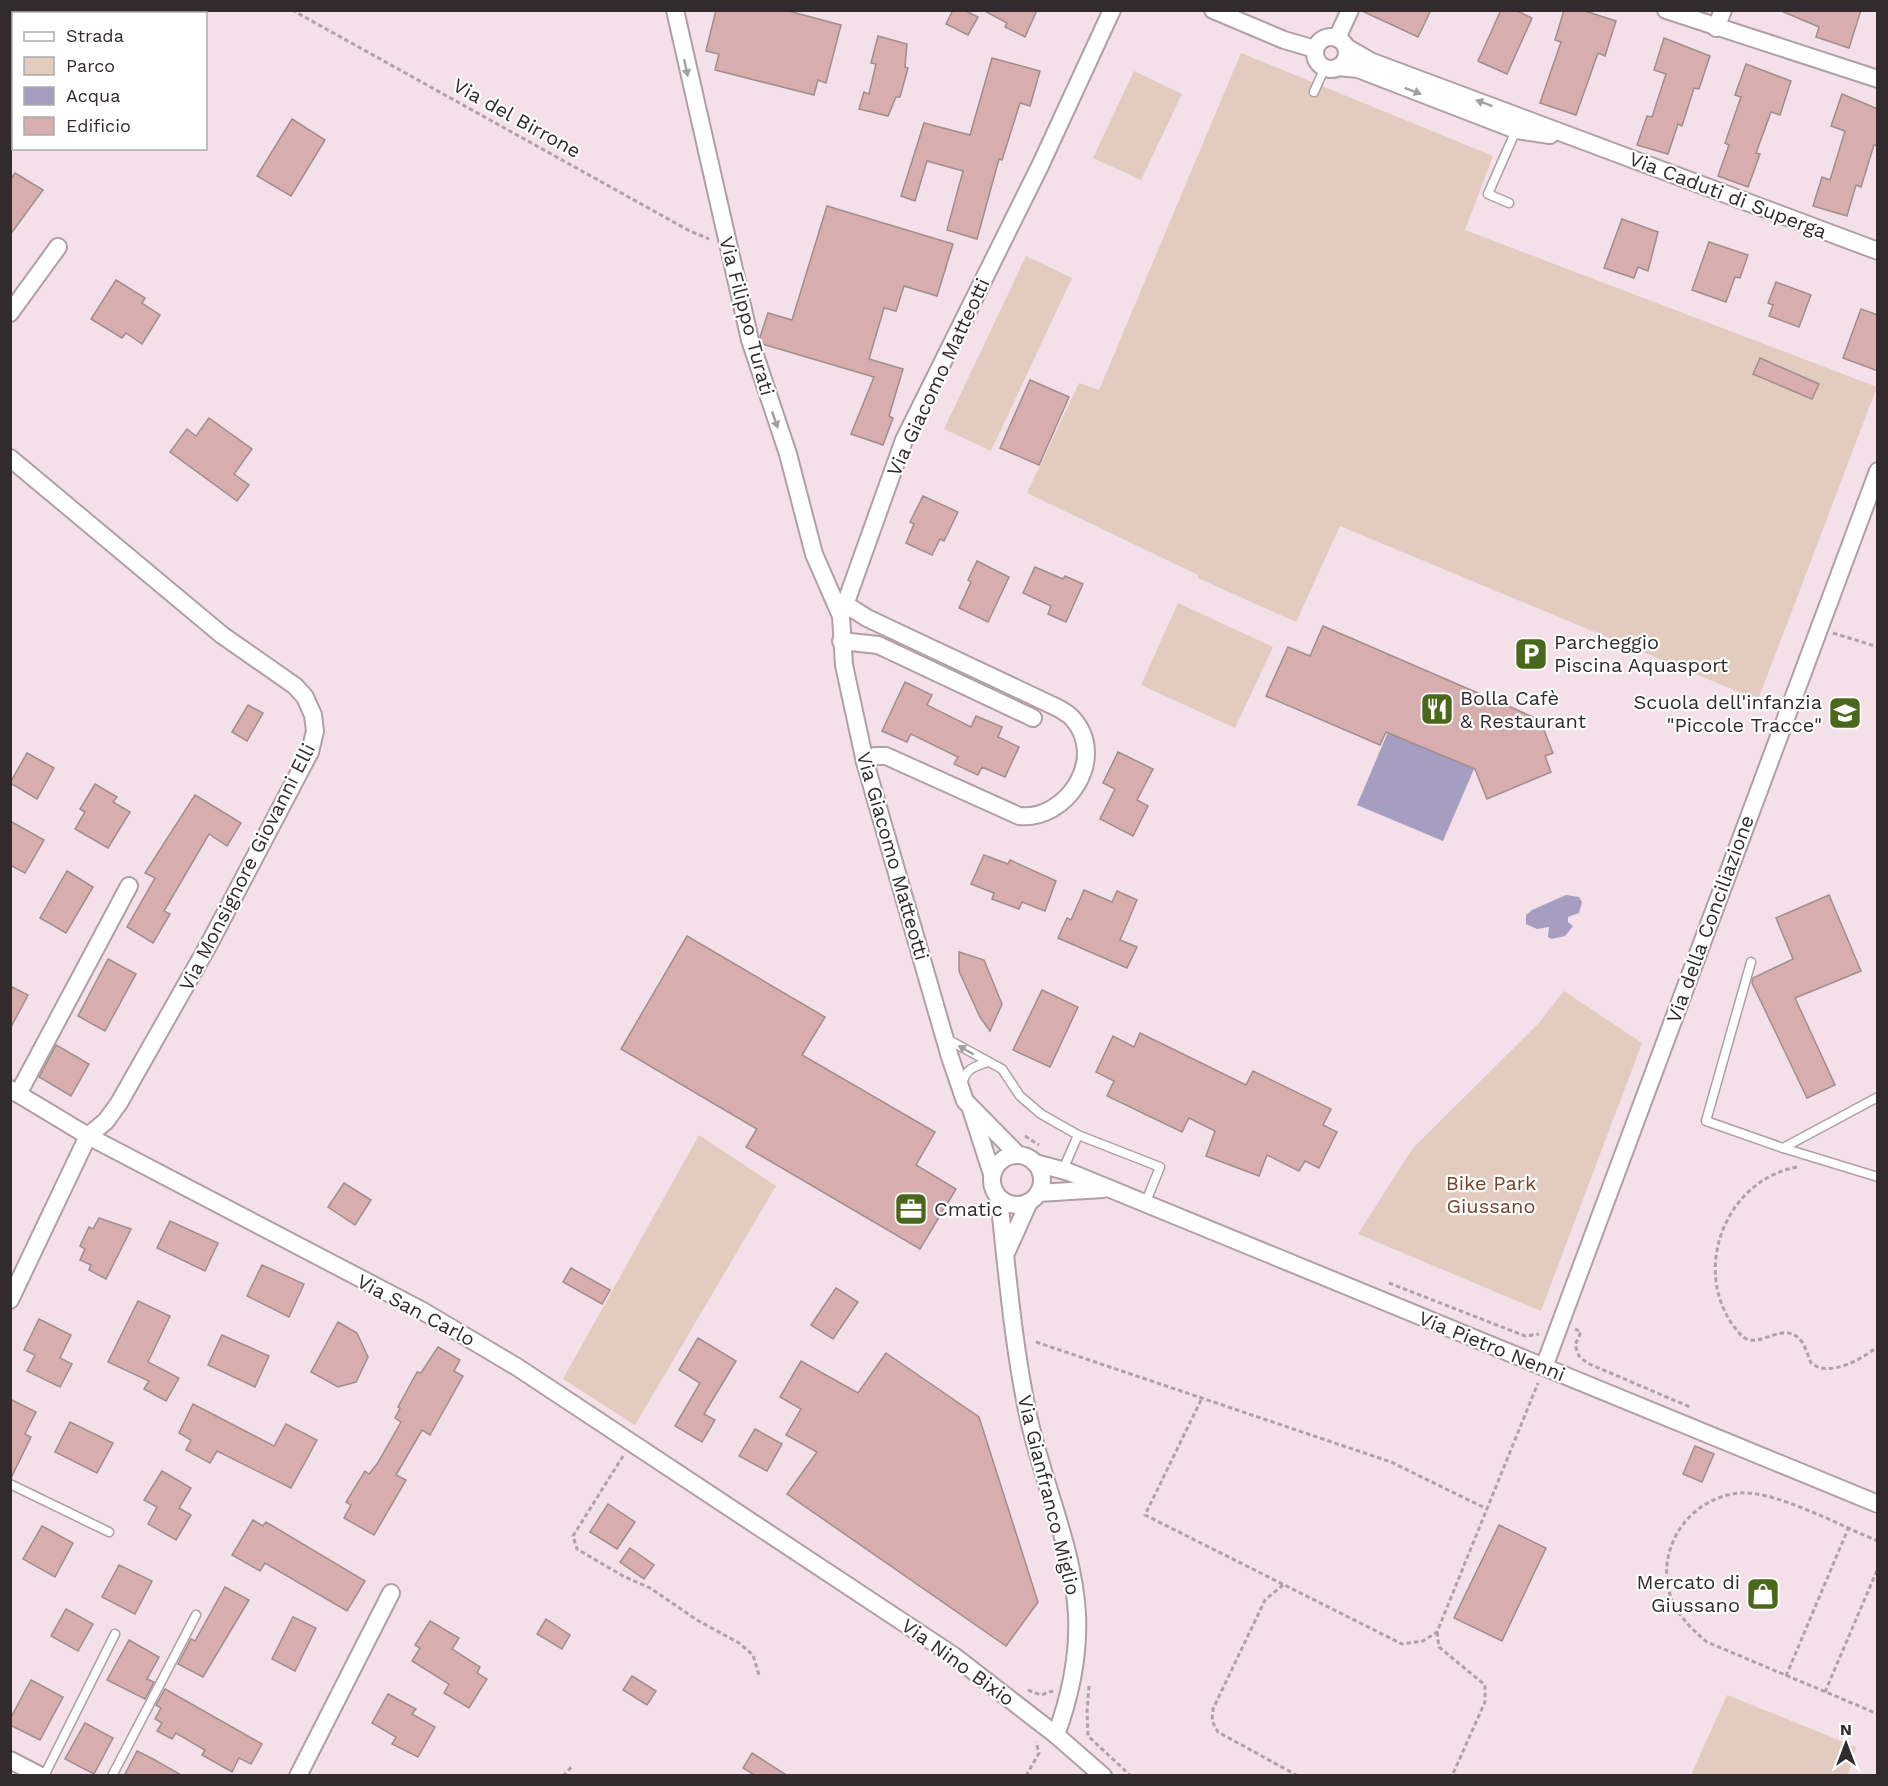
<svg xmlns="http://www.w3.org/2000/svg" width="1888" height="1786" viewBox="0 0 1888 1786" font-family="'Work Sans',sans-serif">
	<rect width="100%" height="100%" fill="#f3e0e8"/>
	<!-- green -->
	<g fill="#e3cbc0">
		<path d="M1241,53L1493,156L1465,230L1877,387L1758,700L1340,526L1296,622L1198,578V575L1027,493L1079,383L1099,390Z"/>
		<path d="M1134,71L1182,94L1141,180L1093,158Z"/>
		<path d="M1026,256L1072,278L991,451L944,429Z"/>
		<path d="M1178,603L1273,647L1235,728L1141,685Z"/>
		<path d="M1564,991L1642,1043L1541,1311L1358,1234L1413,1148L1537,1025Z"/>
		<path d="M699,1135L776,1186L635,1425L563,1379Z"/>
		<path d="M1727,1695L1856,1747L1848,1775H1691Z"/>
	</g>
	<!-- water -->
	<g fill="#a59ec1">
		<path d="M1388,732L1474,769L1443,841L1357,805Z"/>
		<path d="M1566,895L1579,897L1582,902L1579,913L1568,917V922L1573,926L1565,936L1552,939L1548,937L1549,927L1537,929L1526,924V915L1532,910Z"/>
	</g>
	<!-- building -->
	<g fill="#d8adae" stroke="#a18d8d" stroke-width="1.5">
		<path d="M716,10H785L841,25L826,83L818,80L814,95L715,70L719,54L706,51Z"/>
		<path d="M953,10H964L978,17L968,35L946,24Z"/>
		<path d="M983,10H1037L1025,37L1005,27L1007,23Z"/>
		<path d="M1360,10H1431L1418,37Z"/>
		<path d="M1501,10H1515L1532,18L1507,74L1478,61Z"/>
		<path d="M1564,10H1582L1616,21L1605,56L1598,53L1576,115L1540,103L1561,42L1555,40Z"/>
		<path d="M1779,10H1861L1849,48L1816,37L1819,27Z"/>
		<path d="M878,36L907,44L905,67L908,68L900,97H896L888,116L859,109L864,92L869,94L876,64L871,63Z"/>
		<path d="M1664,38L1710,56L1699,89L1694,88L1682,126L1678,124L1668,154L1637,145L1647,116L1652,117L1666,74L1654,70Z"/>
		<path d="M992,58L1040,71L1030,106L1020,103L1002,160L999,159L977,239L947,230L963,171L927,161L915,201L901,196L924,123L970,135Z"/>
		<path d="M1746,64L1791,81L1780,115L1771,112L1756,153L1760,154L1748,187L1718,176L1729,145L1725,143L1741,97L1735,95Z"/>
		<path d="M1842,94L1878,109V146L1874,145L1861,187L1856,185L1847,216L1813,206L1822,177L1830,180L1845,131L1831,126Z"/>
		<path d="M292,119L325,140L291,196L257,176Z"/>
		<path d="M15,173L43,190L10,235V180Z"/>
		<path d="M827,206L953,244L937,296L904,286L896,311L884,308L869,359L903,369L889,416L893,418L883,445L851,434L874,377L762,344L760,337L768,313L792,320Z"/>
		<path d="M1622,219L1658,232L1648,271L1638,267L1634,278L1604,268Z"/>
		<path d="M1709,242L1748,255L1740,278L1735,277L1726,302L1692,290Z"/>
		<path d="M116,280L145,298L142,303L160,315L142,344L126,333L122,338L91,319Z"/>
		<path d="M1776,282L1811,295L1799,327L1769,316L1773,305L1768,303Z"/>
		<path d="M1861,309L1878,315V371L1843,358Z"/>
		<path d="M1760,358L1819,384L1812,399L1753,374Z"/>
		<path d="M1030,380L1069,397L1039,465L1000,448Z"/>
		<path d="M209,418L252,449L234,474L249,485L237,501L170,452L187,429L196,436Z"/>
		<path d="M923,496L958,512L944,541L940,539L932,555L906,543L914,524L910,522Z"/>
		<path d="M977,561L1009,577L988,622L959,608L971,582L968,580Z"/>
		<path d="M1035,567L1063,579L1065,576L1083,584L1066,622L1048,614L1051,606L1023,593Z"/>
		<path d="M1323,626L1540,720L1553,753L1545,756L1551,772L1487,799L1475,769L1386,732L1380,745L1266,696L1288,647L1310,656Z"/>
		<path d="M905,682L932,695L927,705L971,727L976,716L1002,727L998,737L1019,747L1005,777L982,767L978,775L954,764L958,757L911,734L907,742L882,731Z"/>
		<path d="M248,705L263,713L247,741L232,732Z"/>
		<path d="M1118,752L1153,769L1137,800L1148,806L1133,836L1100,819L1115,789L1103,783Z"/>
		<path d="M27,753L54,768L37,799L10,783Z"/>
		<path d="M95,784L117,797L113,802L130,812L108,848L75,829L85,812L80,809Z"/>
		<path d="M195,795L241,823L227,846L209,834L164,911L170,914L153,943L127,927L155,878L145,873Z"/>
		<path d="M10,821L44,840L25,873L10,865Z"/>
		<path d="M984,855L1008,864L1010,860L1056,881L1045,911L1022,902L1019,909L992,899L994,893L971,884Z"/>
		<path d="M67,871L93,887L66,933L40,918Z"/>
		<path d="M1084,890L1112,902L1117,891L1137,900L1120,940L1137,947L1127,968L1058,938L1067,918L1071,920Z"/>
		<path d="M1829,895L1861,971L1795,998L1835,1085L1807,1098L1752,983L1753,978L1793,959L1776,918Z"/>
		<path d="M687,936L825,1017L802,1055L935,1132L916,1165L956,1189L920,1249L746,1147L757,1129L621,1049Z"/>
		<path d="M959,952L984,960L1002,1004L990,1031L980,1017L959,971Z"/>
		<path d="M108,959L136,974L105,1031L78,1016Z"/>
		<path d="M10,986L28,995L10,1029Z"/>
		<path d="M1042,990L1078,1007L1050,1067L1013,1050Z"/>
		<path d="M1140,1033L1246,1085L1253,1071L1331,1109L1323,1125L1337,1132L1319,1168L1305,1161L1299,1171L1267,1155L1259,1176L1206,1156L1215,1131L1189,1118L1182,1132L1107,1096L1114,1081L1096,1072L1113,1036L1134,1047Z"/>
		<path d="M56,1045L89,1064L71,1096L39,1077Z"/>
		<path d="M344,1183L371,1200L355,1225L328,1207Z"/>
		<path d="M99,1218L131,1229L106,1279L89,1270L91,1265L80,1260L85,1249L80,1246L89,1227L93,1229Z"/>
		<path d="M170,1221L218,1243L205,1271L157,1248Z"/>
		<path d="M262,1265L304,1284L289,1317L247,1296Z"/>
		<path d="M571,1268L610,1290L602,1304L563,1282Z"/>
		<path d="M836,1288L858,1302L833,1339L811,1325Z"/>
		<path d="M138,1301L170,1316L148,1362L179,1378L166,1401L144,1389L149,1381L108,1362Z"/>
		<path d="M39,1319L71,1335L60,1358L72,1364L60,1387L27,1371L35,1355L24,1350Z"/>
		<path d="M338,1322L357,1333L368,1357L356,1382L338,1387L311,1372Z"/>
		<path d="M222,1335L269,1356L255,1387L208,1365Z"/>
		<path d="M698,1338L736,1361L704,1414L715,1420L702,1442L675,1426L700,1383L679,1370Z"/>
		<path d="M438,1347L460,1360L454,1371L463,1376L430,1435L422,1430L396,1475L406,1480L374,1535L344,1518L351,1505L346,1502L365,1471L369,1474L377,1464L401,1422L395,1418L400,1408L398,1407L417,1372L421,1373Z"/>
		<path d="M886,1353L979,1417L1038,1602L1006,1646L787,1494L817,1452L786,1435L801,1409L780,1397L801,1361L858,1393Z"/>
		<path d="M10,1399L36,1412L25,1434L31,1437L11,1478Z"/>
		<path d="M193,1404L274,1446L286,1424L317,1440L291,1488L217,1451L210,1463L186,1450L191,1440L179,1433Z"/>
		<path d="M70,1422L113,1443L97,1473L55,1452Z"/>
		<path d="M755,1429L782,1444L767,1471L739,1456Z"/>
		<path d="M1695,1446L1714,1454L1702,1482L1683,1474Z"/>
		<path d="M162,1471L191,1488L179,1508L191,1515L176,1540L148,1524L157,1507L144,1500Z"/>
		<path d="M608,1504L635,1522L617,1549L590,1532Z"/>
		<path d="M253,1520L263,1526L266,1522L365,1581L347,1611L265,1563L260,1571L232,1555Z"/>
		<path d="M1499,1525L1546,1548L1502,1641L1454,1618Z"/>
		<path d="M42,1526L73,1543L55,1577L23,1559Z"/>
		<path d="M630,1548L654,1565L644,1579L620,1562Z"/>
		<path d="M119,1565L152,1581L135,1614L102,1597Z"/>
		<path d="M225,1587L249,1600L203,1677L178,1664L191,1639L195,1641Z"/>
		<path d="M66,1609L93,1624L78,1651L51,1636Z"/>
		<path d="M293,1617L316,1628L295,1671L272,1659Z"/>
		<path d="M546,1619L570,1635L562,1649L537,1634Z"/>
		<path d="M430,1621L459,1638L452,1649L480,1667L477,1673L487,1679L469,1708L444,1693L449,1684L412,1661L420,1648L415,1645Z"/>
		<path d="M129,1640L159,1657L147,1679L154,1682L145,1699L107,1680Z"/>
		<path d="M632,1676L656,1691L647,1705L623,1690Z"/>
		<path d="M31,1680L63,1697L40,1740L10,1725V1719Z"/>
		<path d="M165,1689L262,1744L251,1764L239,1758L232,1772L202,1755L205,1750L176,1733L172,1739L157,1731L162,1723L155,1719L161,1708L156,1705Z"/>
		<path d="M388,1694L416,1709L412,1714L435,1727L418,1757L392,1744L396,1737L372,1723Z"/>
		<path d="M85,1723L113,1738L94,1774L65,1759Z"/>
		<path d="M137,1751L153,1759L183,1776H124Z"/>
		<path d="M752,1753L788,1776H756L743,1768Z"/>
	</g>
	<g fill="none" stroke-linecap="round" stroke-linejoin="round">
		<defs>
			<g id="service">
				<path d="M1314,92L1325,67"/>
				<path d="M1509,203L1488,194L1517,128"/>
				<path d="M1751,962L1706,1121L1783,1148"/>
				<path d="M947,1039L1002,1069L1020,1096L1041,1114L1078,1135L1160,1167L1145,1204"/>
				<path d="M962,1085C965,1069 973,1067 988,1062"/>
				<path d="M1878,1097L1783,1148L1878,1177"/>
				<path d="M1063,1170L1078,1135"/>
				<path d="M10,1484L109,1532"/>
				<path d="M44,1776L115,1634"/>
				<path d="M112,1776L196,1615"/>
			</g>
			<g id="minor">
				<path d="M675,10L750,340L788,454L814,554L841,616"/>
				<path d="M1213,10L1284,40L1315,49"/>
				<path d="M1666,10L1878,79"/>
				<path d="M1716,28L1723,10"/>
				<circle cx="1331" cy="53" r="16"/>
				<path d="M1337,38L1350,10"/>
				<path d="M1346,47L1370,61L1878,251"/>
				<path d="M1338,67L1358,69L1516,130L1550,135"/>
				<path d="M10,313L58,247"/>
				<path d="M10,458L222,635L295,686L305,697L313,715L315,731L310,752L208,946L119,1103L106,1121L88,1136L10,1300"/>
				<path d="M845,604L867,618L1058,708C1063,711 1070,715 1073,719C1108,759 1066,821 1019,816L886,756H875L865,762"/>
				<path d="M841,641L878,645L1033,718"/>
				<path d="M10,1089L88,1136L421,1310L517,1367L954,1656L1056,1735L1103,1776"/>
				<path d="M18,1094L129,886"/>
				<path d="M971,1109L992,1174"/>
				<path d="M1018,1155L965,1101L950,1057L865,762L844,665L841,616L904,440L1040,166L1112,10"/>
				<circle cx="1017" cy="1180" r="25"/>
				<path d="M1035,1163L1069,1172L1878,1504"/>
				<path d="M1038,1193L1103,1189"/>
				<path d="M999,1198C1007,1270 1013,1344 1028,1415C1042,1481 1073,1546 1077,1614C1079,1655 1070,1697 1056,1735"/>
				<path d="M1007,1251L1029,1202"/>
				<path d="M1544,1367L1878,471"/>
				<path d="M10,1760L41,1776"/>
				<path d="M298,1776L391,1593"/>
			</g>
		</defs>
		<!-- service casing -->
		<use href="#service" stroke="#b19fa7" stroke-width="11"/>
		<!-- minor casing -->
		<use href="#minor" stroke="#b19fa7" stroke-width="20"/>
		<!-- path -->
		<g stroke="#b0a1a8" stroke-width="3" stroke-dasharray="4.5 3" stroke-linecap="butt">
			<path d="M292,10L688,230L709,239"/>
			<path d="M1833,633L1878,647"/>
			<path d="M1025,1136L1039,1145"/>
			<path d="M1797,1167C1722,1181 1688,1278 1741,1335C1758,1353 1784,1317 1802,1342C1806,1348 1808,1356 1811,1363C1829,1378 1863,1359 1878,1346"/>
			<path d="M1389,1283L1525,1336L1539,1334"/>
			<path d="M1575,1329L1581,1332L1575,1345L1579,1356L1587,1363L1690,1407"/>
			<path d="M1036,1342L1391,1462L1487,1509"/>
			<path d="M1201,1400L1145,1515L1402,1644L1423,1641L1437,1632L1538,1383"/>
			<path d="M623,1456L573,1536L577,1549L623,1576L650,1588L697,1620L739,1643L753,1655L759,1675"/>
			<path d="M1878,1541C1843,1527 1775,1490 1740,1493C1692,1497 1657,1544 1669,1591C1675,1613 1690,1628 1707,1642L1878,1714"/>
			<path d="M1283,1585L1265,1600L1213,1709L1212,1721L1218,1732L1298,1776"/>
			<path d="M1437,1632L1439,1647L1485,1685V1702L1452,1776"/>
			<path d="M1786,1676L1848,1529"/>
			<path d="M1089,1686L1087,1712L1088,1736L1131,1776"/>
			<path d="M1028,1690L1041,1695L1053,1691"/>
			<path d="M1825,1692L1878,1568"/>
			<path d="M563,1776L573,1765"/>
			<path d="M1026,1776L1039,1753L1036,1742"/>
		</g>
		<!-- service -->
		<use href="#service" stroke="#fff" stroke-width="8"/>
		<!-- minor -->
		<use href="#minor" stroke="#fff" stroke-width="16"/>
	</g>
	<!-- one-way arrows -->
	<defs><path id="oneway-solid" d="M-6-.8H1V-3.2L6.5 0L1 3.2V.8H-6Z" transform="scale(1.5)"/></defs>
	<g fill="#a39fa0">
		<use href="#oneway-solid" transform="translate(686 68) rotate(78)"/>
		<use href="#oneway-solid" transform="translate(1413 91) rotate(21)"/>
		<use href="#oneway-solid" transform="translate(1484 103) rotate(-160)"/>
		<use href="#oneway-solid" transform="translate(775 420) rotate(71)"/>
		<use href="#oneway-solid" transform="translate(966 1050) rotate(-150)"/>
	</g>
	<!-- icons -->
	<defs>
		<symbol id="parking-square" viewBox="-11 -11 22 22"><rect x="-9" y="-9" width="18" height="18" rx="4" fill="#4a671b" stroke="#fff"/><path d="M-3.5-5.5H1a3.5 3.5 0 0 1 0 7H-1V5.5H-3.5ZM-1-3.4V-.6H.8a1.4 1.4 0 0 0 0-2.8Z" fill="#fff"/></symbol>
		<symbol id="restaurant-square" viewBox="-11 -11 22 22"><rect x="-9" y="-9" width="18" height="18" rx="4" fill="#4a671b" stroke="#fff"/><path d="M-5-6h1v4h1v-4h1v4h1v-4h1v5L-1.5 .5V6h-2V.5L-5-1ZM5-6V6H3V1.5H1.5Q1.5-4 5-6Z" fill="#fff"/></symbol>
		<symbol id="school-square" viewBox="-11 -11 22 22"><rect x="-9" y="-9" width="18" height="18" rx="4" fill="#4a671b" stroke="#fff"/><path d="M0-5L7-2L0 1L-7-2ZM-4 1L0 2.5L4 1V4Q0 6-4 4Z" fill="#fff"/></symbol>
		<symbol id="office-square" viewBox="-11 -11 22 22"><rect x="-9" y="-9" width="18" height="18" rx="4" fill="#4a671b" stroke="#fff"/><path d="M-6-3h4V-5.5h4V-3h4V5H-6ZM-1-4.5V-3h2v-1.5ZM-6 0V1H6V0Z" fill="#fff"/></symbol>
		<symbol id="shop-square" viewBox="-11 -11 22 22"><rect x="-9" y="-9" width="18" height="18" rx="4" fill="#4a671b" stroke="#fff"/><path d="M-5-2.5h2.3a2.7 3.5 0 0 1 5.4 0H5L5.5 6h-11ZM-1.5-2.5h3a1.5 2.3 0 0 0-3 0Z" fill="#fff"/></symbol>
	</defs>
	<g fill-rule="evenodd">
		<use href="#parking-square" x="1512" y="635" width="38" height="38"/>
		<use href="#restaurant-square" x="1418" y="690" width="38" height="38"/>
		<use href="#school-square" x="1826" y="694" width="38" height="38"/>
		<use href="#office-square" x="892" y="1190" width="38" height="38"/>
		<use href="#shop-square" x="1744" y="1575" width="38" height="38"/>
	</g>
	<g text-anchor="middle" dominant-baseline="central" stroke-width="4.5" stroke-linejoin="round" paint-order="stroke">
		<!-- street labels -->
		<g font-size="20" fill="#322a2d" stroke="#fff">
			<text transform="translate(517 118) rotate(29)">Via del Birrone</text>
			<text transform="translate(1728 195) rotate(21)">Via Caduti di Superga</text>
			<text transform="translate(747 316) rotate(75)">Via Filippo Turati</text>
			<text transform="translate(938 377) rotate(-65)">Via Giacomo Matteotti</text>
			<text transform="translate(893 856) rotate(74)">Via Giacomo Matteotti</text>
			<text transform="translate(247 867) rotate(-63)">Via Monsignore Giovanni Elli</text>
			<text transform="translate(1710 919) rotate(-70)">Via della Conciliazione</text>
			<text transform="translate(416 1310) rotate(28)">Via San Carlo</text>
			<text transform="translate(1492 1346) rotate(22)">Via Pietro Nenni</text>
			<text transform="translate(1049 1495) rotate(76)">Via Gianfranco Miglio</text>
			<text transform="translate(958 1662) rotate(36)">Via Nino Bixio</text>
		</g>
		<!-- poi labels -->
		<g font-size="20" fill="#322a2d" stroke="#fff" text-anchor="start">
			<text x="1554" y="642">Parcheggio<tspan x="1554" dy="23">Piscina Aquasport</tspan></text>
			<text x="1460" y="698">Bolla Cafè<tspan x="1460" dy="23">&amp; Restaurant</tspan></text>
			<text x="1822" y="702" text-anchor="end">Scuola dell'infanzia<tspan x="1822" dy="23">"Piccole Tracce"</tspan></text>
			<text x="934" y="1209">Cmatic</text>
			<text x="1740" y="1582" text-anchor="end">Mercato di<tspan x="1740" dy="23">Giussano</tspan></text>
		</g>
		<!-- park labels -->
		<g font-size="20" fill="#754129" stroke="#fff">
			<text x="1491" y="1183">Bike Park<tspan x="1491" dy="23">Giussano</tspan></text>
		</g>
	</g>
	<!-- border -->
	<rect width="1888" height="1786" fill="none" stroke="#322a2d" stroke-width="24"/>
	<!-- legend -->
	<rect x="12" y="12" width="195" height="138" fill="#ffffff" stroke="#adaaab" stroke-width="1.5"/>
	<rect x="24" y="32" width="30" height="9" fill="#ffffff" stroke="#adaaab" stroke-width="1.5"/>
	<text x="66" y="42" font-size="18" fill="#322a2d">Strada</text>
	<rect x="24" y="57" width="30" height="18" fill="#e3cbc0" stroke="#adaaab" stroke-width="1.5"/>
	<text x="66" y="72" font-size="18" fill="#322a2d">Parco</text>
	<rect x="24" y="87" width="30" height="18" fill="#a59ec1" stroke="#adaaab" stroke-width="1.5"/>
	<text x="66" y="102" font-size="18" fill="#322a2d">Acqua</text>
	<rect x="24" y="117" width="30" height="18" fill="#d8adae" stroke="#adaaab" stroke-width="1.5"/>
	<text x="66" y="132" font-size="18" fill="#322a2d">Edificio</text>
	<!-- north arrow -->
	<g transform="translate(1846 1744)" stroke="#ffffff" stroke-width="4.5" paint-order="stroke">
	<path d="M0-4.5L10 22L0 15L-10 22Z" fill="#322a2d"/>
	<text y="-9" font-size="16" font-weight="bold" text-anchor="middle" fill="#322a2d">N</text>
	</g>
</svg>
